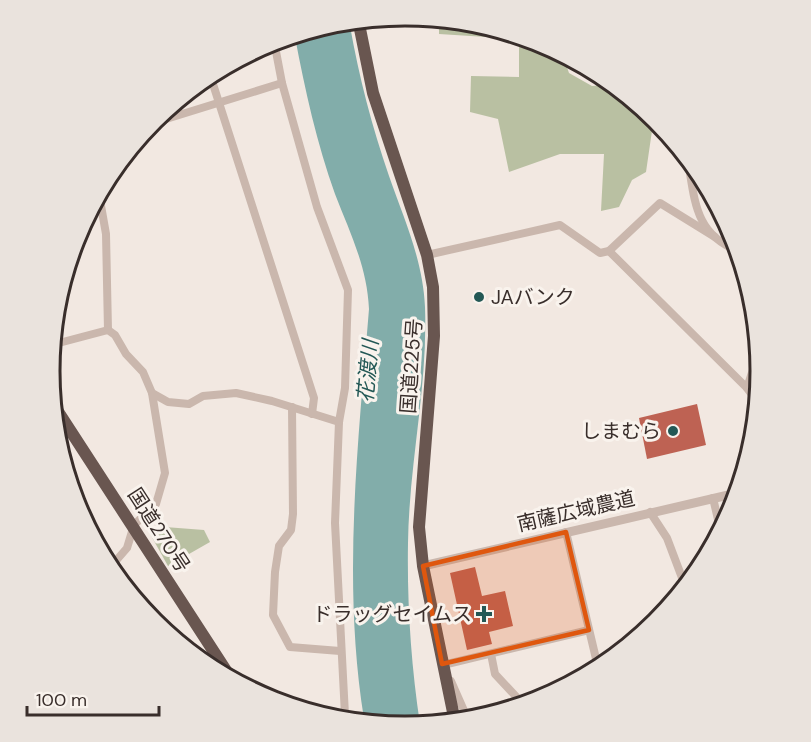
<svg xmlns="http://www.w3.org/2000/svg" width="811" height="742" viewBox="0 0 811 742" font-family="'DM Sans','Noto Sans JP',sans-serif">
	<rect width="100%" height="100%" fill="#f2e8e1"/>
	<!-- green -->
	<g fill="#b9c0a2">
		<path d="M439,22L542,42L563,56L569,73L592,86L606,85L654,117L646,172L632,180L619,207L601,211L604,154H560L509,172L498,119L470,112L471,76L519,77V39L439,34Z"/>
		<path d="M165,527L204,530L210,542L168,566L149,532Z"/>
	</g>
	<!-- water -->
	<path fill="#82adaa" d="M350,26C359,77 372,127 389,176C404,219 423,260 425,307C428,386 409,464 408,543C407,604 411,664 420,724L406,727L364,719C342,582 358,445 369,309C367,266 350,233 335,194C317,144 305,90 295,37Z"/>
	<!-- building -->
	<g fill="#be6253">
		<path d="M697,404L706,445L647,459L639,418Z"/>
		<path d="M475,567L482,596L505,591L513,626L489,632L492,644L467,650L450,573Z"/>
	</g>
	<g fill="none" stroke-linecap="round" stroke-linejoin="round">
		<!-- minor -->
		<g stroke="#cab7ad" stroke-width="8">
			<path d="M274,41L282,83L317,207L348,290L345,388L339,422L335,523L345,715"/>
			<path d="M212,81L314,398L312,414"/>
			<path d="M150,124L282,83"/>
			<path d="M689,167C695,204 697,235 738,251"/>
			<path d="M100,200L106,234L108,330"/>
			<path d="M609,251L747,388"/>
			<path d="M427,255L560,225L600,253L609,251L660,203L715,237"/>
			<path d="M55,344L108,330L115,335L126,354L143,372L152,393L168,402L189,404L203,396L236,393L272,401L339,422"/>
			<path d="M756,400L747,388L758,354"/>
			<path d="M292,407L293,514L291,530L279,546L275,572L273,615L290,647L340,651"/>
			<path d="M713,498L720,528"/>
			<path d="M650,512L667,538L684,583"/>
			<path d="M566,532L597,663"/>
			<path d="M114,563L127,548L134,525L156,504L165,473L152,393"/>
			<path d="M491,654L495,674L523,704"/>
			<path d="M443,665L589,630"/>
			<path d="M451,681L466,715"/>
		</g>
		<!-- tertiary -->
		<path stroke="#cab7ad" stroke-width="9" d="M423,566L737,493"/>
		<!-- trunk -->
		<g stroke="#695650" stroke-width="12">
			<path d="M359,24L373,93L427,255L433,287L434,336L419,527L423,566L454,717"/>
			<path d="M57,410L227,672"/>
		</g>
	</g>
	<!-- marked area -->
	<path fill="#df570e" fill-opacity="0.2" stroke="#df570e" stroke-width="4.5" stroke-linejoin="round" d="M566,532L589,630L442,664L423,566Z"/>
	<!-- markers -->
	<g fill="#235855" stroke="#f9f3ed" stroke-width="2">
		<circle cx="479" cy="297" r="6"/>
		<circle cx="673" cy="431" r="6"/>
		<path d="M481 605h6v6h6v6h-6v6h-6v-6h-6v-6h6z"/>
	</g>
	<g text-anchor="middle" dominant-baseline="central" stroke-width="6" stroke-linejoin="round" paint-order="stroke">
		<!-- poi labels -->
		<g font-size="20" fill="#392e2b" stroke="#f9f3ed" text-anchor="end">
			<text x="491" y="297" text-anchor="start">JAバンク</text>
			<text x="661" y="431">しまむら</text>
			<text x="472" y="614">ドラッグセイムス</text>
		</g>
		<!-- street labels -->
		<g font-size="20" fill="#392e2b" stroke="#f9f3ed">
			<text transform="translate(411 366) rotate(-86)">国道225号</text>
			<text transform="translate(576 511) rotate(-13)">南薩広域農道</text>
			<text transform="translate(159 530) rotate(57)">国道270号</text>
		</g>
		<!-- water labels -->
		<g font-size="21" font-style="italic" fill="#235855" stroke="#f9f3ed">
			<text transform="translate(368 371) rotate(-85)">花渡川</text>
		</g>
	</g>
	<!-- crop -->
	<path d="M0 0H811V742H0ZM60 371a345 345 0 1 1 690 0a345 345 0 1 1-690 0Z" fill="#eae3dd" fill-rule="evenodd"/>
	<path fill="none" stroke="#392e2b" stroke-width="3" d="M60 371a345 345 0 1 1 690 0a345 345 0 1 1-690 0Z"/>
	<!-- scale -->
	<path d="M27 706v9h132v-9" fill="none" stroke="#392e2b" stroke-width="3"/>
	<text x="36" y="706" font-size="18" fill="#392e2b" stroke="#f9f3ed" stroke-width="4.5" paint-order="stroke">100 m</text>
</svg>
